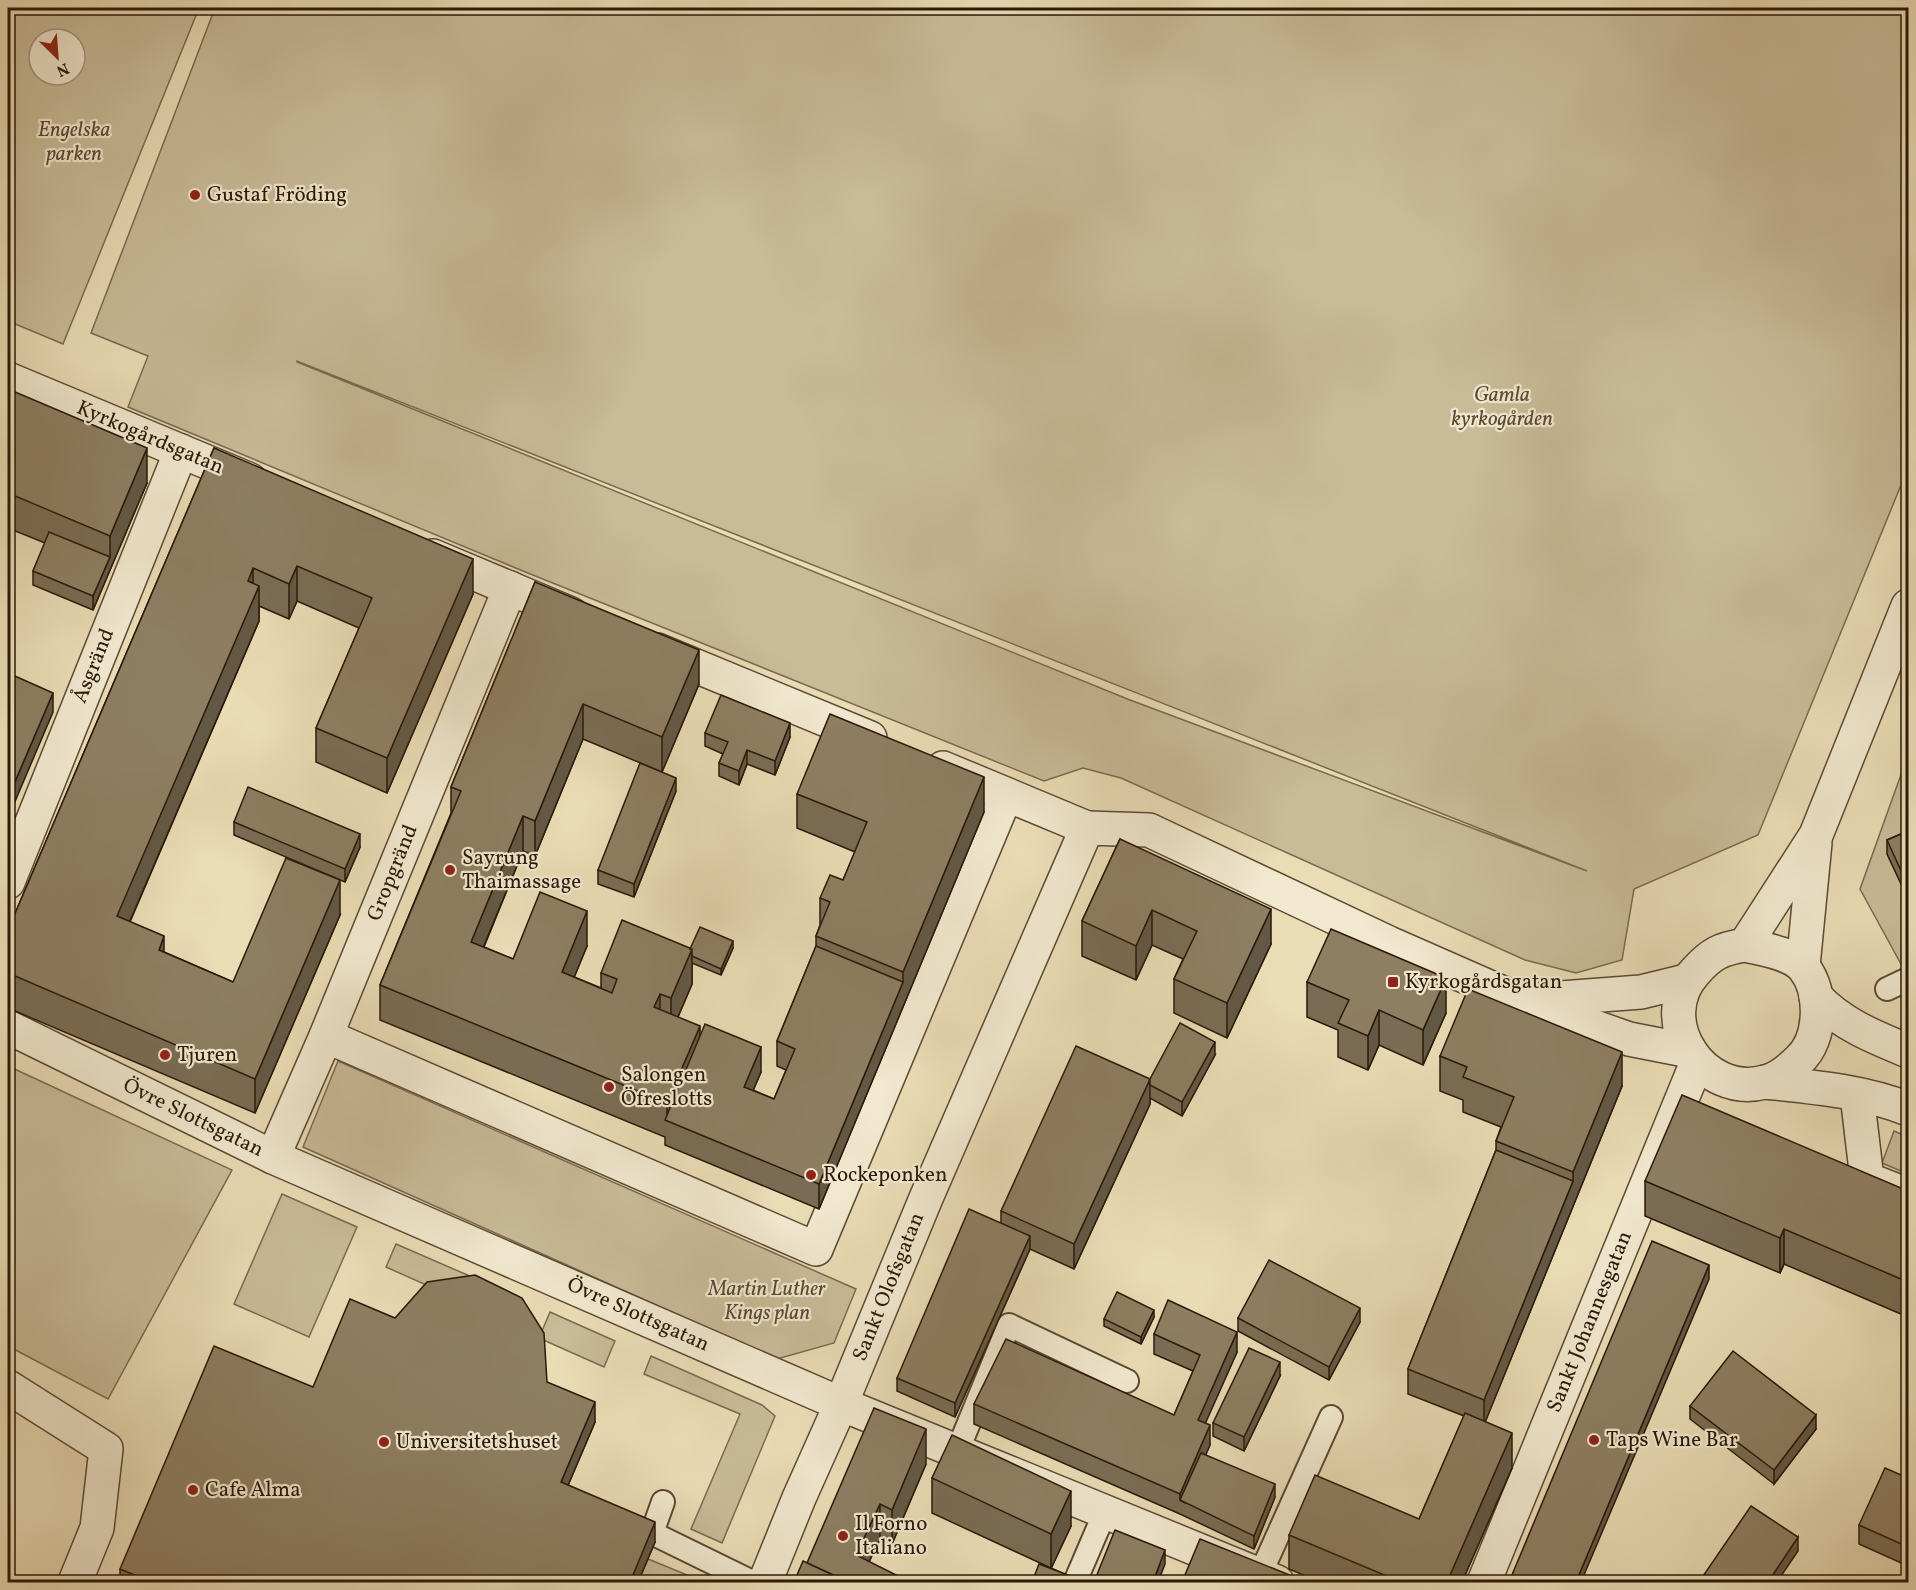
<svg xmlns="http://www.w3.org/2000/svg" width="1916" height="1590" viewBox="0 0 1916 1590" font-family="Vollkorn,serif">
	<rect width="100%" height="100%" fill="#eadcb5"/>
	<filter id="stains"><feTurbulence type="fractalNoise" baseFrequency=".00333" numOctaves="4"/><feColorMatrix values="0 0 0 0 .2 0 0 0 0 .09 0 0 0 0 .02 0 0 0 .5 -.17"/></filter>
	<radialGradient id="worn" r=".72"><stop offset=".6" stop-color="#630" stop-opacity="0"/><stop offset="1" stop-color="#630" stop-opacity=".3"/></radialGradient>
	<!-- green -->
	<g fill="#c9bb98" stroke="#7a6a50" stroke-width="1.5" fill-rule="evenodd">
		<path d="M8,8H199L63,344L8,321ZM39,39H75V75H39Z"/>
		<path d="M215,8H1908V468L1758,835L1634,889L1622,960L1576,973L1525,960L1121,778L1083,768L1044,781L518,569L128,407L148,356L91,333ZM297,362V361L1587,871L1130,700Z"/>
		<path d="M1908,755V977L1860,889Z"/>
		<path d="M338,1061L856,1289L834,1343L777,1359L303,1147Z"/>
		<path d="M8,1066L232,1170L108,1399L8,1346Z"/>
		<path d="M1894,1131L1908,1137V1174L1882,1163Z"/>
		<path d="M282,1194L357,1227L309,1337L234,1304Z"/>
		<path d="M396,1244L472,1277L462,1301L386,1267Z"/>
		<path d="M550,1312L615,1341L604,1367L539,1338Z"/>
		<path d="M651,1356L762,1405L775,1416L722,1543L691,1529L740,1414L644,1374Z"/>
		<path d="M648,1559L704,1582H638Z"/>
	</g>
	<g fill="none" stroke-linecap="round" stroke-linejoin="round">
		<defs>
			<g id="service">
				<path d="M1887,989L1908,979"/>
				<path d="M957,1452L1009,1325L1127,1381"/>
				<path d="M663,1502L652,1533L752,1582"/>
				<path d="M1260,1575L1331,1417"/>
				<path d="M1075,1582L1105,1512"/>
			</g>
			<g id="minor">
				<path d="M8,379L250,480"/>
				<path d="M433,556L571,614"/>
				<path d="M657,650L870,738"/>
				<path d="M943,768L1087,828"/>
				<path d="M8,882L181,451"/>
				<path d="M1745,945L1816,835L1908,606"/>
				<path d="M1803,966L1815,843"/>
				<path d="M326,1036L816,1249L1006,795"/>
				<path d="M1857,1095L1867,1179L1908,1195"/>
				<path d="M273,1157L326,1036L510,588"/>
				<path d="M8,1387L106,1449L97,1528L75,1582"/>
				<path d="M765,1582L799,1498L841,1404L1277,1582"/>
				<path d="M1484,1582L1697,1062"/>
			</g>
			<g id="tertiary">
				<path d="M1745,945C1762,949 1792,953 1804,968C1823,992 1822,1039 1799,1060C1789,1070 1778,1079 1765,1082C1703,1099 1651,1020 1695,972C1711,954 1720,949 1745,945Z"/>
				<path d="M1816,997C1841,1024 1874,1037 1908,1051"/>
				<path d="M1534,1000L1641,992L1686,981"/>
				<path d="M8,1027L273,1157L841,1404L926,1198L1087,828L1149,830L1389,943L1521,1001L1629,1039L1690,1051"/>
				<path d="M1765,1082C1813,1087 1863,1091 1908,1109"/>
			</g>
		</defs>
		<!-- service casing -->
		<use href="#service" stroke="#5a4a34" stroke-width="26"/>
		<!-- minor casing -->
		<use href="#minor" stroke="#5a4a34" stroke-width="36"/>
		<!-- tertiary casing -->
		<use href="#tertiary" stroke="#5a4a34" stroke-width="36"/>
		<!-- service -->
		<use href="#service" stroke="#f1e8cf" stroke-width="22"/>
		<!-- minor -->
		<use href="#minor" stroke="#f1e8cf" stroke-width="33"/>
		<!-- tertiary -->
		<use href="#tertiary" stroke="#f1e8cf" stroke-width="33"/>
	</g>
	<!-- wall -->
	<g fill="#7a6c54" stroke="#2a1909" stroke-width="1.5">
		<path d="M8,389L147,483L93,610L33,585V571L45,543L8,528Z"/>
		<path d="M214,448L473,594L387,793L316,762V728L359,628L297,601L289,619L259,606V621L130,922L164,952L233,982L340,915L255,1113L8,1008V930Z"/>
		<path d="M535,582L699,684L662,772L583,739L535,856L523,851L484,947L513,959L587,946L574,977L601,988V973L690,949L733,948L721,975L692,963V984L678,1017L700,1036L761,1072L753,1090L774,1099L786,1070L777,1066V1041L816,946V936L820,925V898L843,880L855,852L797,828V794L984,812L819,1209L665,1145V1137L380,1020V985L451,813V787Z"/>
		<path d="M705,733L790,737L775,775L747,764L739,785L719,776V763L723,754L705,746Z"/>
		<path d="M676,791L634,897L598,884V870Z"/>
		<path d="M234,822L360,847L345,882L234,835Z"/>
		<path d="M1908,831V899L1887,854V840Z"/>
		<path d="M1120,839L1271,944L1227,1038L1174,1013V979L1183,959L1152,945L1136,980L1082,956V921Z"/>
		<path d="M1307,982L1446,1013L1423,1065L1379,1045L1368,1070L1338,1057V1030L1307,1017Z"/>
		<path d="M1215,1055L1182,1116L1150,1098V1104L1074,1269L1030,1249L955,1417L897,1391V1378L1001,1223V1211L1150,1079Z"/>
		<path d="M1440,1056L1622,1086L1485,1422L1512,1468L1462,1582H1320L1289,1569V1535L1419,1519L1464,1416L1408,1394V1369L1496,1150V1141L1501,1127L1463,1112V1100L1440,1091Z"/>
		<path d="M1645,1181L1908,1191V1317L1784,1264L1780,1273L1645,1216Z"/>
		<path d="M1154,1317L1141,1344L1104,1326V1319Z"/>
		<path d="M1238,1318L1360,1322L1329,1380L1238,1331Z"/>
		<path d="M1154,1334L1237,1352L1205,1423L1210,1445L1205,1455L1275,1497L1254,1549L1180,1514L974,1424V1404L1174,1415L1193,1371L1154,1354Z"/>
		<path d="M1280,1376L1244,1451L1213,1436V1423Z"/>
		<path d="M547,1382L595,1422L568,1485L655,1542L638,1582H120V1569L313,1387Z"/>
		<path d="M1690,1406L1816,1429L1774,1484L1690,1419Z"/>
		<path d="M926,1464L892,1544L880,1539L869,1562L807,1563Z"/>
		<path d="M932,1478L1071,1526L1051,1568L1081,1582L932,1513Z"/>
		<path d="M1908,1478V1566L1859,1544V1525Z"/>
	</g>
	<!-- shaded-wall -->
	<g fill="#635845" stroke="#2a1909" stroke-width="1.5">
		<path d="M147,448V483L93,610V596L110,557V536Z"/>
		<path d="M473,559V594L387,793V758Z"/>
		<path d="M297,566V601L289,619V584Z"/>
		<path d="M253,568V600L259,586V621L117,951V916Z"/>
		<path d="M699,650V684L662,772V737Z"/>
		<path d="M53,693V712L8,818V798Z"/>
		<path d="M583,704V739L535,856V821Z"/>
		<path d="M790,723V737L775,775V761Z"/>
		<path d="M747,750V764L739,785V771Z"/>
		<path d="M984,777V812L819,1209V1184L903,982V972Z"/>
		<path d="M676,778V791L634,897V884Z"/>
		<path d="M523,816V851L471,977V942Z"/>
		<path d="M360,834V847L345,882V869Z"/>
		<path d="M340,880V915L255,1113V1079Z"/>
		<path d="M1271,909V944L1227,1038V1003Z"/>
		<path d="M1152,910V945L1136,980V946Z"/>
		<path d="M587,911V946L562,1007V972Z"/>
		<path d="M164,936V971L159,950Z"/>
		<path d="M733,941V948L721,975V969Z"/>
		<path d="M692,949V984L671,1033V998Z"/>
		<path d="M1446,978V1013L1423,1065V1030Z"/>
		<path d="M660,994V1029L654,1007Z"/>
		<path d="M1379,1010V1045L1368,1070V1036Z"/>
		<path d="M700,1026V1061L667,1121V1103Z"/>
		<path d="M1215,1042V1055L1182,1116V1102Z"/>
		<path d="M761,1047V1072L744,1112V1087Z"/>
		<path d="M1622,1052V1086L1484,1425V1400L1573,1181V1172Z"/>
		<path d="M1150,1079V1104L1074,1269V1244Z"/>
		<path d="M1784,1229V1264L1780,1273V1238Z"/>
		<path d="M1030,1236V1249L955,1417V1403Z"/>
		<path d="M1709,1265V1279L1581,1582H1576Z"/>
		<path d="M1360,1308V1322L1329,1380V1367Z"/>
		<path d="M1154,1310V1317L1141,1344V1337Z"/>
		<path d="M1237,1332V1352L1198,1440V1420Z"/>
		<path d="M1280,1362V1376L1244,1451V1437Z"/>
		<path d="M595,1402V1422L561,1502V1482Z"/>
		<path d="M1816,1415V1429L1774,1484V1470Z"/>
		<path d="M1210,1425V1445L1185,1503L1180,1500V1494Z"/>
		<path d="M926,1429V1464L892,1544V1510Z"/>
		<path d="M1512,1433V1468L1462,1582H1447Z"/>
		<path d="M1275,1484V1497L1254,1549V1536Z"/>
		<path d="M1071,1491V1526L1051,1569V1534Z"/>
		<path d="M880,1504V1539L859,1582L856,1555Z"/>
		<path d="M655,1522V1542L638,1582H630Z"/>
		<path d="M1798,1537V1551L1777,1582H1768Z"/>
		<path d="M1165,1550V1564L1158,1582H1153Z"/>
	</g>
	<!-- building -->
	<g fill="#8e7e62" stroke="#2a1909" stroke-width="1.5">
		<path d="M8,389L147,448L110,536L8,493Z"/>
		<path d="M214,448L473,559L387,758L316,728L372,598L297,566L289,584L253,568L248,581L259,586L117,916L164,936L159,950L233,982L286,858L340,880L255,1079L8,973V930Z"/>
		<path d="M49,532L110,557L93,596L33,571Z"/>
		<path d="M535,582L699,650L662,737L583,704L535,821L523,816L471,942L513,959L540,892L587,911L562,972L612,993L617,979L601,973L622,920L692,949L671,998L660,994L654,1007L700,1026L667,1103L380,985L461,791L451,787Z"/>
		<path d="M8,673L53,693L8,798Z"/>
		<path d="M721,695L790,723L775,761L747,750L739,771L719,763L728,742L705,733Z"/>
		<path d="M830,714L984,777L903,972L816,936L830,902L820,898L830,875L843,880L867,822L797,794Z"/>
		<path d="M640,763L676,778L634,884L598,870Z"/>
		<path d="M248,787L360,834L345,869L234,822Z"/>
		<path d="M1908,831V886L1887,840Z"/>
		<path d="M1120,839L1271,909L1227,1003L1174,979L1197,931L1152,910L1136,946L1082,921Z"/>
		<path d="M700,927L733,941L721,969L692,956V949H690Z"/>
		<path d="M1331,929L1446,978L1423,1030L1379,1010L1368,1036L1338,1023L1349,1000L1307,982Z"/>
		<path d="M816,946L903,982L819,1184L665,1120L705,1024L761,1047L744,1087L774,1099L795,1049L777,1041Z"/>
		<path d="M1468,989L1622,1052L1573,1172L1496,1141L1514,1097L1463,1077L1467,1067L1440,1056Z"/>
		<path d="M1180,1023L1215,1042L1182,1102L1150,1085V1079Z"/>
		<path d="M1076,1046L1150,1079L1074,1244L1001,1211Z"/>
		<path d="M1682,1095L1908,1191V1282L1784,1229L1780,1238L1645,1181Z"/>
		<path d="M1496,1150L1573,1181L1484,1400L1408,1369Z"/>
		<path d="M969,1209L1030,1236L955,1403L897,1378Z"/>
		<path d="M1652,1241L1709,1265L1576,1582H1509Z"/>
		<path d="M1269,1260L1360,1308L1329,1367L1238,1318Z"/>
		<path d="M475,1275L522,1298L544,1333L547,1382L595,1402L561,1482L655,1522L630,1582H151L120,1569L214,1346L313,1387L350,1299L395,1318L427,1282Z"/>
		<path d="M1117,1292L1154,1310L1141,1337L1104,1319Z"/>
		<path d="M1168,1300L1237,1332L1198,1420L1210,1425L1180,1494L974,1404L1006,1339L1174,1415L1200,1355L1154,1334Z"/>
		<path d="M1249,1348L1280,1362L1244,1437L1213,1423Z"/>
		<path d="M1733,1351L1816,1415L1774,1470L1690,1406Z"/>
		<path d="M874,1408L926,1429L892,1510L880,1504L856,1555L910,1582H848L807,1563Z"/>
		<path d="M1465,1413L1512,1433L1447,1582H1401L1289,1535L1315,1475L1419,1519Z"/>
		<path d="M952,1435L1071,1491L1051,1534L932,1478Z"/>
		<path d="M1201,1453L1275,1484L1254,1536L1180,1500Z"/>
		<path d="M1885,1468L1908,1478V1547L1859,1525Z"/>
		<path d="M1751,1506L1798,1537L1768,1582H1699Z"/>
		<path d="M1115,1530L1165,1550L1153,1582H1094Z"/>
		<path d="M1200,1539L1307,1582H1182Z"/>
		<path d="M803,1561L848,1582H794Z"/>
		<path d="M1039,1564L1081,1580L1080,1582H1032Z"/>
	</g>
	<!-- markers -->
	<g fill="#8f2418" stroke="#f1e8cf" stroke-width="2">
		<circle cx="195" cy="195" r="6"/>
		<circle cx="450" cy="870" r="6"/>
		<rect x="1387" y="976" width="12" height="12" rx="3"/>
		<circle cx="165" cy="1055" r="6"/>
		<circle cx="609" cy="1087" r="6"/>
		<circle cx="811" cy="1175" r="6"/>
		<circle cx="1594" cy="1440" r="6"/>
		<circle cx="384" cy="1442" r="6"/>
		<circle cx="193" cy="1490" r="6"/>
		<circle cx="843" cy="1536" r="6"/>
	</g>
	<g text-anchor="middle" dominant-baseline="central" stroke-width="4.5" stroke-linejoin="round" paint-order="stroke">
		<!-- park labels -->
		<g font-size="21" font-style="italic" fill="#5a4a34" stroke="#f1e8cf">
			<text x="74" y="130">Engelska<tspan x="74" dy="24">parken</tspan></text>
			<text x="1502" y="395">Gamla<tspan x="1502" dy="24">kyrkogården</tspan></text>
			<text x="767" y="1289">Martin Luther<tspan x="767" dy="24">Kings plan</tspan></text>
		</g>
		<!-- poi labels -->
		<g font-size="21" fill="#2a1909" stroke="#f1e8cf" text-anchor="start">
			<text x="207" y="195">Gustaf Fröding</text>
			<text x="462" y="858">Sayrung<tspan x="462" dy="24">Thaimassage</tspan></text>
			<text x="1405" y="982">Kyrkogårdsgatan</text>
			<text x="177" y="1055">Tjuren</text>
			<text x="621" y="1075">Salongen<tspan x="621" dy="24">Öfreslotts</tspan></text>
			<text x="823" y="1175">Rockeponken</text>
			<text x="1606" y="1440">Taps Wine Bar</text>
			<text x="396" y="1442">Universitetshuset</text>
			<text x="205" y="1490">Cafe Alma</text>
			<text x="855" y="1524">Il Forno<tspan x="855" dy="24">Italiano</tspan></text>
		</g>
		<!-- street labels -->
		<g font-size="21" fill="#2a1909" stroke="#f1e8cf">
			<text transform="translate(150 438) rotate(23)">Kyrkogårdsgatan</text>
			<text transform="translate(94 666) rotate(-68)">Åsgränd</text>
			<text transform="translate(393 873) rotate(-68)">Gropgränd</text>
			<text transform="translate(193 1118) rotate(26)">Övre Slottsgatan</text>
			<text transform="translate(889 1287) rotate(-68)">Sankt Olofsgatan</text>
			<text transform="translate(638 1315) rotate(24)">Övre Slottsgatan</text>
			<text transform="translate(1590 1322) rotate(-68)">Sankt Johannesgatan</text>
		</g>
	</g>
	<!-- margin -->
	<rect width="1916" height="1590" fill="none" stroke="#eadcb5" stroke-width="30"/>
	<rect x="9" y="9" width="1898" height="1572" fill="none" stroke="#2a1909" stroke-width="3"/>
	<rect x="15" y="15" width="1886" height="1560" fill="none" stroke="#2a1909" stroke-width="1.5"/>
	<!-- north arrow -->
	<g transform="translate(57 57) rotate(155)"><circle r="28" fill="#f1e8cf" stroke="#a19580" stroke-width="1.5"/>
	<path d="M0-4.5L10 22L0 15L-10 22Z" fill="#8f2418"/>
	<text y="-9" font-size="16" font-weight="bold" text-anchor="middle" fill="#2a1909">N</text>
	</g>
	<rect width="100%" height="100%" filter="url(#stains)"/>
	<rect width="100%" height="100%" fill="url(#worn)"/>
</svg>
